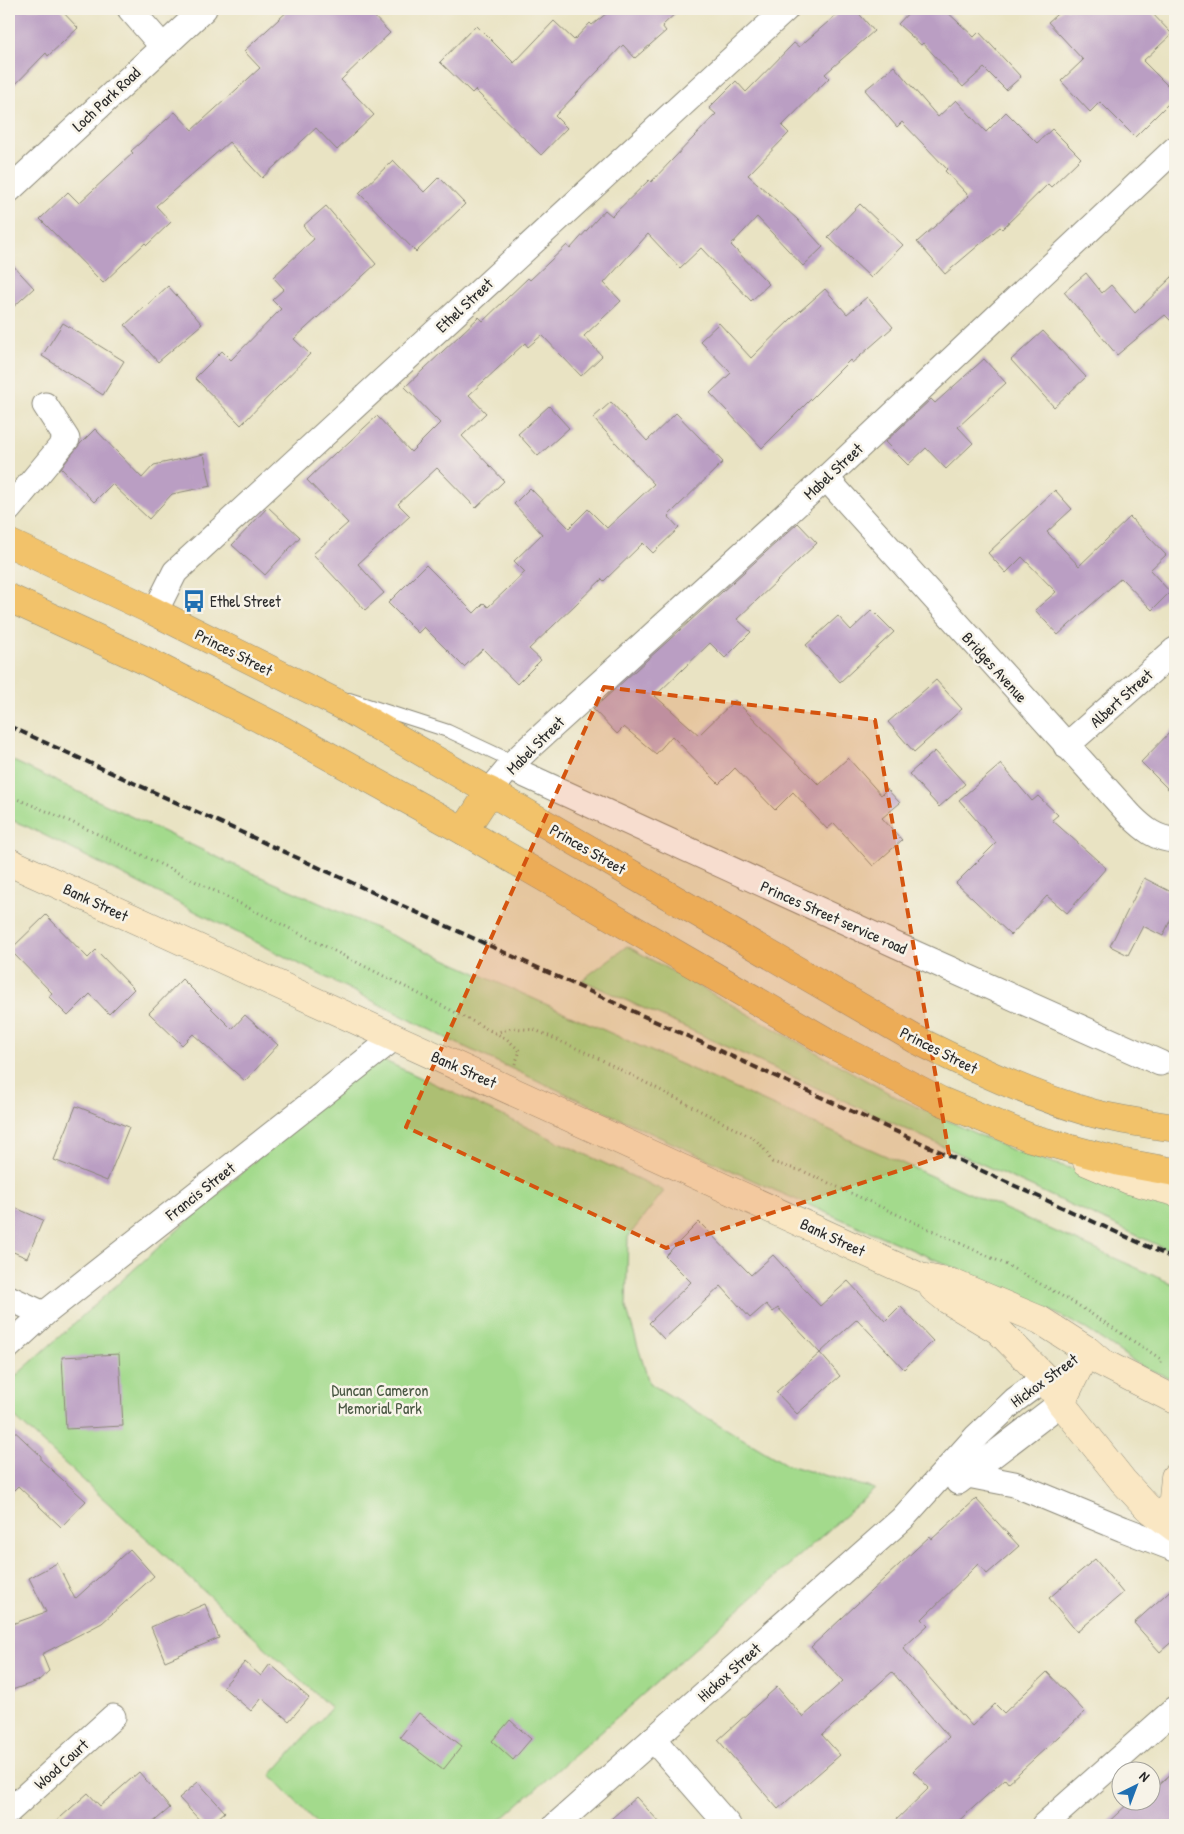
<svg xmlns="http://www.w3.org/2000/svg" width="1184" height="1834" viewBox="0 0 1184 1834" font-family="'Patrick Hand',sans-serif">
	<rect width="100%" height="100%" fill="#f7f3e8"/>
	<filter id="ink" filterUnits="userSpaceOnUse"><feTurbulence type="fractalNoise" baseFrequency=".02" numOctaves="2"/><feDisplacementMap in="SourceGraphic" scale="10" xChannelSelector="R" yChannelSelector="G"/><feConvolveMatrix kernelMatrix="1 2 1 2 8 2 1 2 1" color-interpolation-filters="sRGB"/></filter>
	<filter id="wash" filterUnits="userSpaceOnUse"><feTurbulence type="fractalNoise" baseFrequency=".0096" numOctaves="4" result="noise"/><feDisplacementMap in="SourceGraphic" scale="20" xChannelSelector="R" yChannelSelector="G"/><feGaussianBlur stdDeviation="1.12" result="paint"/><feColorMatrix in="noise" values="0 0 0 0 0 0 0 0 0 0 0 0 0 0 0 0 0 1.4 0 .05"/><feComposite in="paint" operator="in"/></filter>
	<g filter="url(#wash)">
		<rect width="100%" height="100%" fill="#e9e3c3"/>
		<!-- green -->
		<g fill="#a3da8c" stroke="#67825c">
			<path d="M9,759L232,864L1175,1285V1380L1141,1366L1086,1329L1038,1304L774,1190L454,1042L28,827L9,819Z"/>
			<path d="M627,946L896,1097L1014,1151L1175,1200V1253L582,980Z"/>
			<path d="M372,1055L664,1191L628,1237L626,1307L649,1383L787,1465L875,1489L495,1825H318L271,1775L331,1708L9,1412V1382Z"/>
		</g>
		<g id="blocks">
			<!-- building -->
			<g fill="#ba9ec3">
				<path d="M9,9H60L78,28L48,56L46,53L9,91Z"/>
				<path d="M290,9H367L390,33L341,80L374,115L337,150L316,128L262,178L229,142L156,206L171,222L147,245L145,243L103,283L40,219L68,192L79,203L133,153L131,151L175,112L192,130L260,68L244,51Z"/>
				<path d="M612,9H680L662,26L666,31L635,58L623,45L555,116L567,128L541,155L475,90L472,93L440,62L476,25L514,63L554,21L574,40L590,23L592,25Z"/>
				<path d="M843,9H855L874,31L825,74L829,78L782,126L789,133L748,175L797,219L823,247L803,266L757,217L731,245L769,284L751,301L701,248L680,268L648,234L604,283L621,301L584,336L602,356L581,376L542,335L528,347L525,343L469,395L486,413L462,436L504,481L476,508L437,468L398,504L410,516L358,564L384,593L365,610L313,554L348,523L307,480L336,452L337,453L377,416L411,452L440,423L405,387L479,317L483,321L528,278L530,280L567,245L570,249L605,210L612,216L649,180L651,182L716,114L709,108L736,81L746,92L794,43L799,47Z"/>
				<path d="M912,9H944L974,37L979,32L1021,77L1006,90L984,68L963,87L923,43L921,45L898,24Z"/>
				<path d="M1063,9H1148L1172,34L1143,61L1175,93V97L1135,137L1100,102L1090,112L1061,81L1083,60L1048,22Z"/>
				<path d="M894,66L938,117L956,100L986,132L1006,112L1037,143L1052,129L1081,158L1051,187L1048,184L1002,229L1000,227L945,274L917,242L969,196L945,171L947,169L902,122L897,127L865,90Z"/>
				<path d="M393,160L424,192L439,177L465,204L416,252L359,193Z"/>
				<path d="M860,204L903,245L871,278L828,237Z"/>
				<path d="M326,206L376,264L294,339L310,354L241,425L195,378L222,351L231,360L281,309L272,300L284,289L273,277L314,239L303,226Z"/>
				<path d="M9,261L34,288L9,311Z"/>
				<path d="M1086,273L1102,293L1111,285L1135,313L1175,274V325L1165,315L1117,355L1064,292Z"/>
				<path d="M168,286L202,324L158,362L125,325Z"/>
				<path d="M825,289L847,314L867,297L893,327L852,363L850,360L762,448L710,393L731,373L700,341L719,323L751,358L792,318Z"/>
				<path d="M63,323L124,361L103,395L42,356Z"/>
				<path d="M1043,331L1086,377L1054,407L1011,360Z"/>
				<path d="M984,359L1006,383L958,427L973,443L946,469L926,448L908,465L885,442L931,399L935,403Z"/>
				<path d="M611,402L647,441L676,413L723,462L668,516L679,528L653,553L643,543L604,581L602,579L529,649L541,660L517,684L483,649L464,667L424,627L418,633L388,603L426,565L474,613L484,603L488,607L525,572L514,561L542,534L514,504L530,488L569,528L588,509L607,528L654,484L593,418Z"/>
				<path d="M549,406L569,428L538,456L518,434Z"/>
				<path d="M95,429L142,478L154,465L204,454L211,486L172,494L149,519L112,484L94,502L61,468L80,444Z"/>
				<path d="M1055,490L1072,509L1047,532L1079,566L1130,517L1166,555L1150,570L1170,592L1152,610L1121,578L1058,635L1035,610L1056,592L1022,557L1006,573L988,553Z"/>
				<path d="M268,507L300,537L265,575L232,545Z"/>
				<path d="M798,523L817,543L737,619L751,632L725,658L710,643L655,696L699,735L735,700L819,785L848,758L881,795L887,789L900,803L882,818L902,840L873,866L834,823L827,829L793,792L775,810L735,768L719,784L672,736L656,754L624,727L617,734L593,709Z"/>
				<path d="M872,610L894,632L840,682L806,645L838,616L851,630Z"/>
				<path d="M936,680L962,709L914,752L888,722Z"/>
				<path d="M1175,727V796L1141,762Z"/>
				<path d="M935,751L965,784L939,807L909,774Z"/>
				<path d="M1001,764L1032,801L1038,796L1058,815L1052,820L1106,868L1067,913L1047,896L1011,935L956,883L996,843L959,800Z"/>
				<path d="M1144,878L1175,894V910L1163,936L1143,926L1128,955L1110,946Z"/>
				<path d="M46,915L88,958L96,950L134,989L109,1014L90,994L68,1016L49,997L52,993L10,950Z"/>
				<path d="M182,979L232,1029L245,1015L278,1045L245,1081L193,1034L182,1045L149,1013Z"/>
				<path d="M76,1106L129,1127L107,1181L54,1160Z"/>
				<path d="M9,1205L43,1220L27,1258L9,1250Z"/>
				<path d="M699,1222L751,1275L773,1255L820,1306L848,1281L885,1321L900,1306L933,1341L904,1369L857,1319L820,1353L778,1308L773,1312L766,1304L750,1318L721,1286L664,1339L649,1323L691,1282L665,1256Z"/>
				<path d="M820,1353L840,1376L797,1414L776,1392Z"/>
				<path d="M119,1354L123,1426L66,1429L62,1357Z"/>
				<path d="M9,1426L41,1456V1460L86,1501L61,1527L18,1486L9,1495Z"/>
				<path d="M976,1499L1019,1546L987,1574L978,1564L922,1619L928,1625L903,1648L972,1726L995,1704L1004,1713L1047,1672L1085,1712L1008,1783L1005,1779L954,1825H891L929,1788L913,1771L949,1737L892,1672L822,1735L840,1755L778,1809L718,1740L777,1687L803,1717L843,1681L811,1647L930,1536L932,1539Z"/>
				<path d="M130,1549L154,1576L102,1623L42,1654L49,1671L38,1681L9,1691V1625L46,1612L29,1578L57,1563L75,1599Z"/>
				<path d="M1095,1559L1123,1593L1077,1632L1049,1598Z"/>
				<path d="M1175,1586V1639L1160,1652L1134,1623Z"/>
				<path d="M205,1604L219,1638L165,1661L151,1627Z"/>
				<path d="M245,1662L261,1676L270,1664L309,1698L289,1721L262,1698L251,1711L223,1687Z"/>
				<path d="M419,1713L462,1746L443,1770L400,1737Z"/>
				<path d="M510,1720L531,1739L513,1760L492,1741Z"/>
				<path d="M1175,1770V1825H1105L1130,1802H1152V1791Z"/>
				<path d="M139,1772L170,1808L150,1825H52L88,1793L100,1806Z"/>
				<path d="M198,1782L225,1812L210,1825H204L179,1798Z"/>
				<path d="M636,1797L662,1825H604Z"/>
			</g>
		</g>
	</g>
	<g filter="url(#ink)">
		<use href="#blocks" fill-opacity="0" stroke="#8a8777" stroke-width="1"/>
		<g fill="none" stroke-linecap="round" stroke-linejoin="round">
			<defs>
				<path id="service" d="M349,699L448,731L514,762"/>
				<g id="minor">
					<path d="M130,9L163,47"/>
					<path d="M9,190L204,9"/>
					<path d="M826,478L1131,816C1144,829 1156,839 1175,840"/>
					<path d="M9,509L67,439L45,405"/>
					<path d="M155,612L175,572L786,9"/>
					<path d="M1066,746L1175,650"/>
					<path d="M510,768L896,945L1160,1063"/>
					<path d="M490,791L514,762L534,743L826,478L1175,149"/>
					<path d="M9,1298L44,1314"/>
					<path d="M9,1346L44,1314L394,1038"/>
					<path d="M968,1475L1014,1484L1123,1529L1175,1549"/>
					<path d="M958,1482L1061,1403"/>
					<path d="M653,1739L728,1825"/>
					<path d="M9,1811L113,1717"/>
					<path d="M556,1825L902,1519L976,1437L1015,1400L1045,1378"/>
					<path d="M1044,1825L1175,1709"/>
				</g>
				<g id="secondary">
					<path d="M9,862L920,1277L952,1283L1040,1320L1087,1350L1101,1362L1175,1400"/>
					<path d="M1087,1162L1129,1180L1175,1192"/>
					<path d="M933,1288L948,1300L998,1330L1045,1378L1061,1403L1123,1481L1147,1507L1175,1528"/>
					<path d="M1061,1403L1087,1350"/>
					<path d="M1175,1477L1172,1509L1175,1518"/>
				</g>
				<g id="trunk">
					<path d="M9,543L155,612L341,705L915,1039C972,1068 1030,1095 1092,1113C1119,1120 1148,1124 1175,1128"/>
					<path d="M9,598L144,660L282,730L464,831L831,1044L941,1101L1031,1138L1120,1162L1175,1172"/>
					<path d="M464,831L490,791"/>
				</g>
			</defs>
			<!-- service casing -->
			<use href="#service" stroke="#8a8777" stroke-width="14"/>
			<!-- minor casing -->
			<use href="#minor" stroke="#8a8777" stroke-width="27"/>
			<!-- secondary casing -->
			<use href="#secondary" stroke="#8a8777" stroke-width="29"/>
			<!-- trunk casing -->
			<use href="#trunk" stroke="#8a8777" stroke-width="29"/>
			<!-- path -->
			<g stroke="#8a8777" stroke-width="3" stroke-dasharray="1 4" stroke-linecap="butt">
				<path d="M9,796C77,822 143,856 209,888C309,938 408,988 507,1039L520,1051L515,1064"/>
				<path d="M495,1033L512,1028L535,1030L594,1056L753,1138L763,1147L772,1162L805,1172L1007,1265L1076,1304L1161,1359V1364"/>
			</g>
			<!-- service -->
			<use href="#service" stroke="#fff" stroke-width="12"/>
			<!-- minor -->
			<use href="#minor" stroke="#fff" stroke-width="25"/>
			<!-- secondary -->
			<use href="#secondary" stroke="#fae7c3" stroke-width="28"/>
			<!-- trunk -->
			<use href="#trunk" stroke="#f2c26a" stroke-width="28"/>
			<!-- rail -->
			<path stroke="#2b2b2b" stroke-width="4" stroke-dasharray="8 4" stroke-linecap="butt" d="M9,726L1175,1259"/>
		</g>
	</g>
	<!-- marked area -->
	<path fill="#d5540f" fill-opacity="0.2" stroke="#d5540f" stroke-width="4" stroke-dasharray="10 6" stroke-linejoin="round" d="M604,687L875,720L949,1154L666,1248L406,1127Z"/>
	<!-- icons -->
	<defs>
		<symbol id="bus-bare" viewBox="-9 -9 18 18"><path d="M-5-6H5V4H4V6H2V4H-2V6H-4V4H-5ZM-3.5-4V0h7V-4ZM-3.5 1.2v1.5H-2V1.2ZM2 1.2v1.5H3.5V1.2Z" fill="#1f6fb2" stroke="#f7f3e8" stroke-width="2.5" paint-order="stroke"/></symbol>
	</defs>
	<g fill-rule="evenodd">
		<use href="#bus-bare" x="178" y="585" width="32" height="32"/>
	</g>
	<g text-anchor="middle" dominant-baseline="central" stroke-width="5" stroke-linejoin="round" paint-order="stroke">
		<!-- street labels -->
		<g font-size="16" fill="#2b2b2b" stroke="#f7f3e8">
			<text transform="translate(106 99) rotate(-43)">Loch Park Road</text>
			<text transform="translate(464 305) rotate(-43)">Ethel Street</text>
			<text transform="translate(833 471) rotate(-43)">Mabel Street</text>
			<text transform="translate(234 652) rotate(27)">Princes Street</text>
			<text transform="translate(995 667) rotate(48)">Bridges Avenue</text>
			<text transform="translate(1121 698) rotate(-42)">Albert Street</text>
			<text transform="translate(535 745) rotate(-45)">Mabel Street</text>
			<text transform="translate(588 849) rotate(30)">Princes Street</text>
			<text transform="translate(96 902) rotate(25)">Bank Street</text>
			<text transform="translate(834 917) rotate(24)">Princes Street service road</text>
			<text transform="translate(939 1050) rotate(27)">Princes Street</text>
			<text transform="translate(464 1069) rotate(24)">Bank Street</text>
			<text transform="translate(200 1191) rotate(-38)">Francis Street</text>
			<text transform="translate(833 1237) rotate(25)">Bank Street</text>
			<text transform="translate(1044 1380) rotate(-36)">Hickox Street</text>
			<text transform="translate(729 1672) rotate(-42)">Hickox Street</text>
			<text transform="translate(61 1764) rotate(-42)">Wood Court</text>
		</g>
		<!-- poi labels -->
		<g font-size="16" fill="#2b2b2b" stroke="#f7f3e8" text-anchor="start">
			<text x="210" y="601">Ethel Street</text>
		</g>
		<!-- park labels -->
		<g font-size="16" fill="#495743" stroke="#f7f3e8">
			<text x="380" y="1390">Duncan Cameron<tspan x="380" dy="18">Memorial Park</tspan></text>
		</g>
	</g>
	<!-- margin -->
	<rect width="1184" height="1834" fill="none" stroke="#f7f3e8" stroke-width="30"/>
	<!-- north arrow -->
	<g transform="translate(1136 1786) rotate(42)"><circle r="24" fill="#f7f3e8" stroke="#a5a39c"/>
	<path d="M0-4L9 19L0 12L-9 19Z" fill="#1f6fb2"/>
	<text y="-8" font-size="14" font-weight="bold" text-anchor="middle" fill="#2b2b2b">N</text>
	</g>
</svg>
